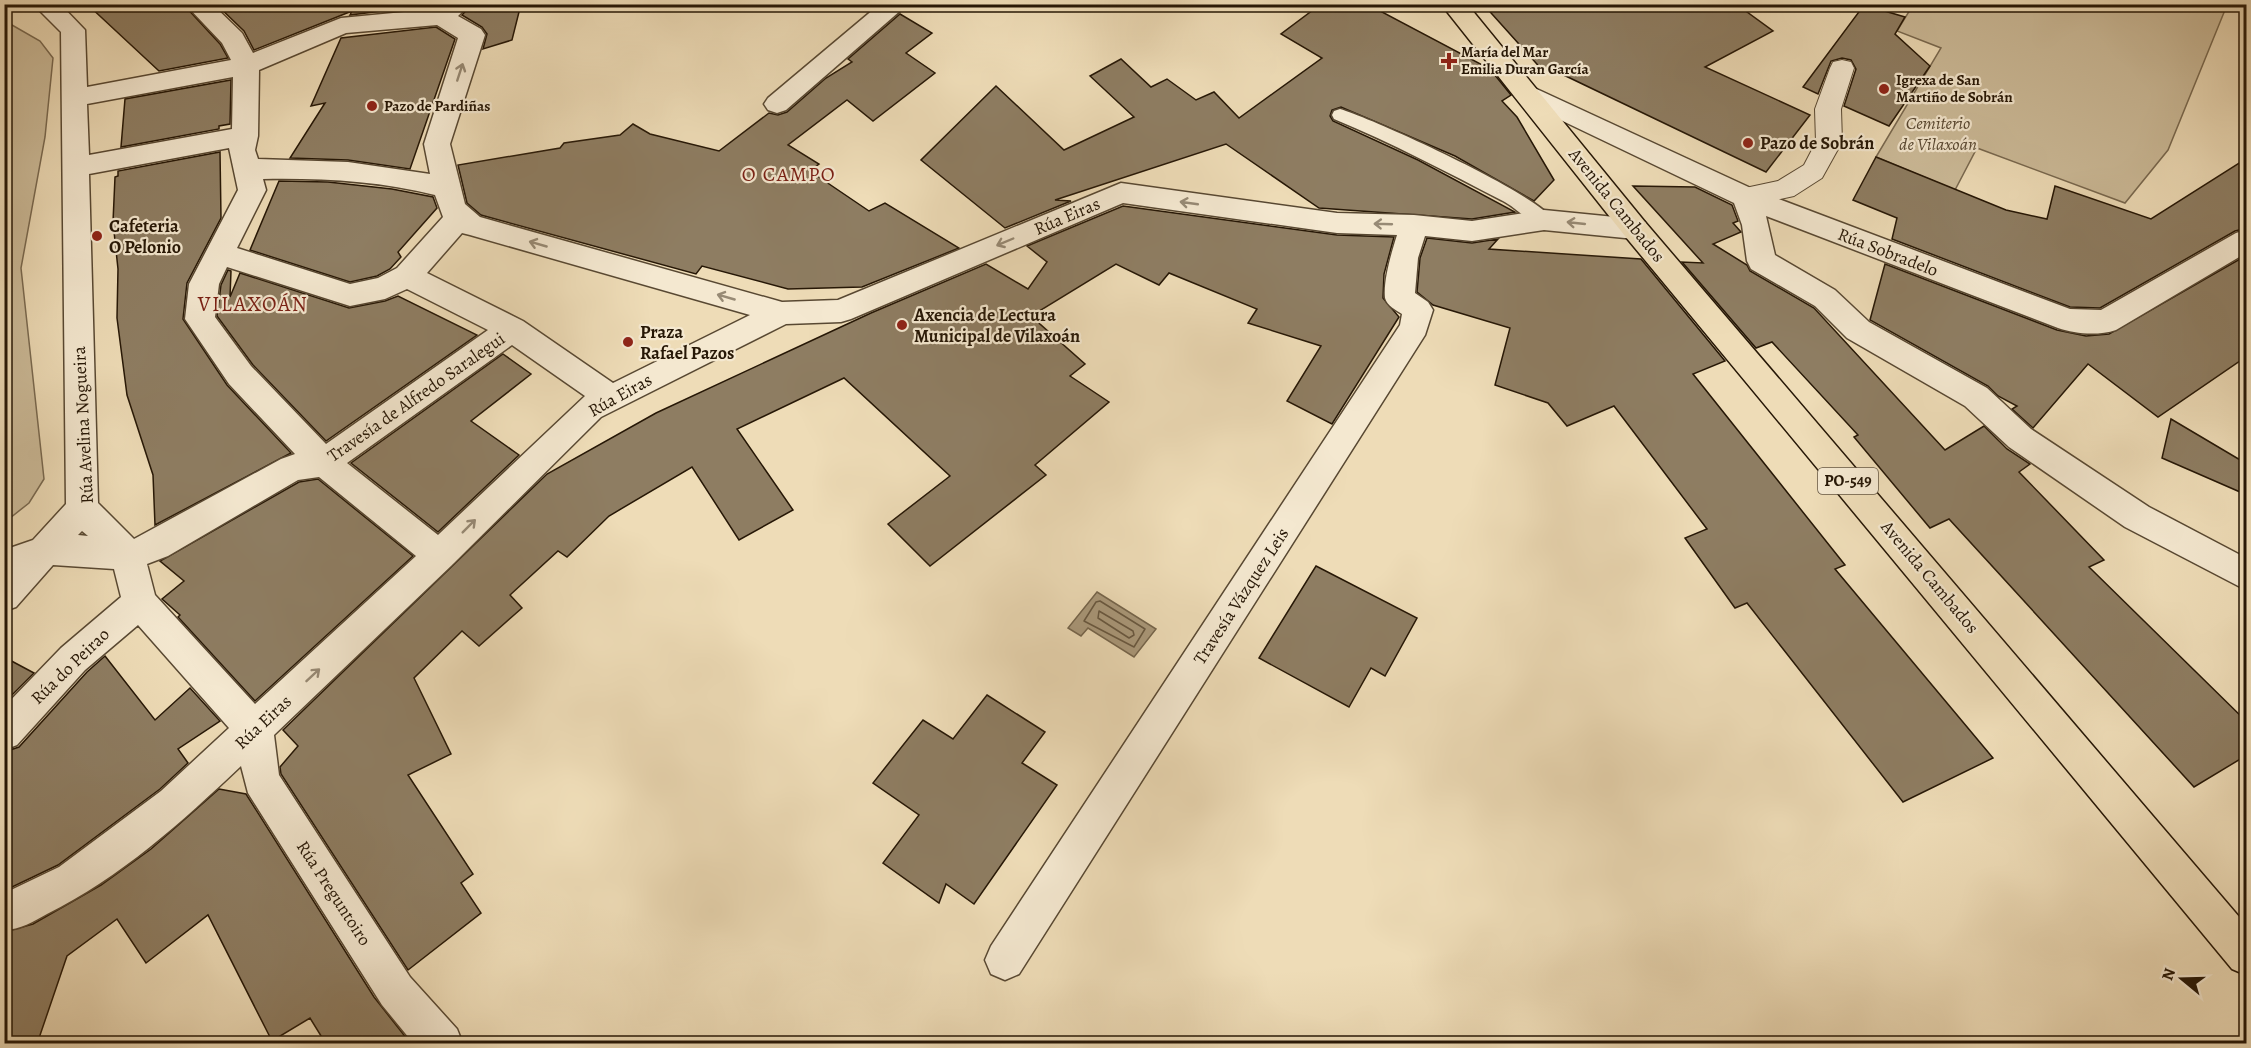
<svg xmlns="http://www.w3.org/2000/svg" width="2251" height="1048" viewBox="0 0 2251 1048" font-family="Alegreya,serif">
	<rect width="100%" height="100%" fill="#eedcb7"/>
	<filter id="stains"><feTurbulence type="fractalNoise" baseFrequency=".00333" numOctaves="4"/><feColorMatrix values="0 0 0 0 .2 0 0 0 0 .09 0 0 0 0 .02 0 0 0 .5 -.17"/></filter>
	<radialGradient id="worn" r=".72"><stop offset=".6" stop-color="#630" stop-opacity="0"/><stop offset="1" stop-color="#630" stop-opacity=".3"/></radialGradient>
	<!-- green -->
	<g fill="#cb9" stroke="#796950" stroke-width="1.5">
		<path d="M1897,5H2227L2168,150L2125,203L1977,148L1955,190L1876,157L1941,48L1897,31L1910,10Z"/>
		<path d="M5,21L40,41L53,58L45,137L21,268L44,479L29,503L5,522Z"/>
	</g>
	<!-- water -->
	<path fill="#aa997b" stroke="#75654c" stroke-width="1.5" d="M1097,592L1156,629L1134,657L1088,628L1081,636L1068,628Z"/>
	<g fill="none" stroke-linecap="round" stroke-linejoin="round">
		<!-- shore -->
		<g stroke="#685840" stroke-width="1.5">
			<path d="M1100,601L1145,629L1134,647L1084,621L1096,602Z"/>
			<path d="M1099,611L1133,631L1134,635L1129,638L1098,618Z"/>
		</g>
	</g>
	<!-- building -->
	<g fill="#8e7d62" stroke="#261706" stroke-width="1.5">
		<path d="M87,4H183L220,44L228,58L159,71Z"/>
		<path d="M216,4H437L350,15L352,11L254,50L244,31Z"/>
		<path d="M472,4H521L512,40L483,49L487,34L482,27L462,15Z"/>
		<path d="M1321,4H1367L1490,69L1511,95L1502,101L1517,117L1554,180L1534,201L1455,156L1341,107L1332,110L1330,116L1333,121L1418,160L1515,212L1472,219L1319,208L1226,144L1055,200L1071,201L1005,228L921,160L996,86L1064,150L1134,117L1090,76L1121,59L1151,87L1167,79L1196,100L1214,92L1239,118L1322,58L1281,34Z"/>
		<path d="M1483,4H1736L1773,31L1705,67L1810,115L1766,172L1549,68L1544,72Z"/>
		<path d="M1864,5L1905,17L1895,34L1930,66L1889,126L1844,106L1856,69L1851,60L1842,58L1831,61L1818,94L1803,87Z"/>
		<path d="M900,14L932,33L906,53L935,73L873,121L847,100L788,145L819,164L810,171L869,211L885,203L959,248L862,287L788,289L702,266L696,274L481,215L467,203L458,165L560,148L564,143L620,135L633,124L650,134L719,151L769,113L778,115L787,112L826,78L852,62L848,59Z"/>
		<path d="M436,27L455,39L410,169L348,160L290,158L325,103L311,106L341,38Z"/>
		<path d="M231,80L230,124L219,126V129L121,147L125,99Z"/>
		<path d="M220,152L221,218L187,283L183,319L227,385L291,453L155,525L153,475L127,395L117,318L118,269L113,222L115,177L118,176V171Z"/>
		<path d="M1876,157L2006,210L2047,219L2055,186L2151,219L2247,158V228L2235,231L2100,308L2070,307L1892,239L1897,218L1853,200Z"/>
		<path d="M279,181L328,182L392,189L433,197L437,208L398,252L401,257L390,269L377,276L350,282L250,250Z"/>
		<path d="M1633,186L1695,187L1732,205L1738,221L1733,223L1741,232L1713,244L1747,265L1750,271L1814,308L1945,450L1984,426L2007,449L2030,464L2019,472L2104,560L2089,567L2247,722V755L2194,787L1949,519L1930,528L1854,437L1858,435L1772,342L1756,348L1682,262L1703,263Z"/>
		<path d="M1123,206L1337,235L1394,237L1384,274L1383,298L1399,317L1332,424L1287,401L1321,346L1248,323L1257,309L1169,273L1159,285L1116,264L1031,316L1085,364L1070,376L1109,402L1035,465L1046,475L930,566L888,524L950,476L844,378L737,429L793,510L739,540L692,467L609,516L567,557L558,551L510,595L522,608L479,646L462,631L414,678L451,754L408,775L473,874L461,883L481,913L408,970L281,774L280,767L298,746L283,730L547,474L656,413L871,313L986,264L1028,289L1047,262L1027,246Z"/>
		<path d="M1427,238L1472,243L1498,239L1489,249L1641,259L1725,361L1693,374L1845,565L1835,569L1993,758L1903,802L1747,603L1735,608L1685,538L1707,529L1614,406L1567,426L1548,403L1495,385L1510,328L1433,305L1417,292L1420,258Z"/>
		<path d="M2247,255V356L2158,417L2088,364L2033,428L2012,409L2017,406L1998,396L1988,386L1870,320L1885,264L2057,330L2086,336L2109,334Z"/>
		<path d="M228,270L231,271L230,297L240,273L349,308L385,301L398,296L477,335L326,441L253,365L217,316L221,285Z"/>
		<path d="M503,354L531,374L471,421L519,455L438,532L351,463Z"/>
		<path d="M2171,419L2247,464V495L2162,458Z"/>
		<path d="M318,479L413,556L255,701L178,617L180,615L162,599L184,581L160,561L299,482Z"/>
		<path d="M1316,566L1417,618L1385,676L1371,668L1349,707L1259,658Z"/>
		<path d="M105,656L155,720L190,688L220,721L178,749L188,763L160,789L58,865L10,888H4V752L19,747L87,672Z"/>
		<path d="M4,657L34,673L4,703Z"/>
		<path d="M987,695L1045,732L1022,763L1057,785L974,904L946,884L939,903L883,863L919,815L873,783L923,720L953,739Z"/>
		<path d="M219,789L246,794L374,997L411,1044H326L310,1018L272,1041L208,915L146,963L117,919L67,956L37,1044H4V932L33,924L101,885L151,849Z"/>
	</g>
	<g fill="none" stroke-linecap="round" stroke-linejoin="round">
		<defs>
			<path id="service" d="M1340,109C1374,119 1538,194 1553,220L1550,225C1535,229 1517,208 1503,201C1447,172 1392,143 1334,119L1332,115L1334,111Z"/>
			<path id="pedestrian" d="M1842,60L1851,62L1854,68L1841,109L1842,142L1822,178L1794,196L1745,207L1736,204L1732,197L1736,190L1778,181L1804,165L1816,142L1815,109L1830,68L1833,62Z"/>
			<g id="minor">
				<path d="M33,4H60L85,30L87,87L231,60L222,43L185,4H212L242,33L253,53L341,18L435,9L441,4H470L458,16L481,29L485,35L450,144L465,204L480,217L782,302L838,300L1121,183L1337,213L1414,215L1472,221L1544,210L1635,219L1645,222L1649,229L1645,236L1635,239L1544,230L1472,241L1425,236L1418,258L1415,293L1428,302L1433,310L1425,335L1019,974L1005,980L991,974L985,960L991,946L1400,325L1402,314C1396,310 1387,306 1385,298C1383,280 1392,251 1397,235L1337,233L1123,203L851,319L841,322L786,324L601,417L452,565L274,735L279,775L410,977L457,1029L463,1044H414L382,1005L248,793L241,766C182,822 120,878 47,914C34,921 20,930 4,930V890H11L59,867L161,791L229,728L138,625L85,670L17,745L4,750V707L61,648L121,597L114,569L53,565L16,607L4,611V550L33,540L66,504L61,32ZM437,25L458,38L424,144L430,174L348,162L258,159L255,150L258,136L259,70L346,33ZM233,77L232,129L89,155L87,104ZM229,148L238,190L189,284L185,319L229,384L295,454L281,459L134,539L98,503L89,174ZM263,179C321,178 379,181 435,195L443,217L397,268L378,278L350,284L237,248L266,190ZM462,233L470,235L750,315L613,383L523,321L427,273ZM227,267L350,306L385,299L407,289L488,330L326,444L251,366L215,317L219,284ZM512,345L585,396L438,535L347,463ZM319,477L416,556L255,704L155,595L147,564L168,556L298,480ZM82,531L88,536L78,535Z"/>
				<path d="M880,4H908L786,110L777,113L768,110L764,104L768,98Z"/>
				<path d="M1528,85L1755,190L2070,309L2101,310L2236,233L2246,230V253L2116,330C2098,336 2075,334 2058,328L1766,216L1775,255L1835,290L1869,322L1987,388L2031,429L2149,507L2246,558V590L2125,527L2009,447L1965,406L1847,338L1815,306L1751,269L1747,261L1742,225L1734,203L1519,100L1515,94L1519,88Z"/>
			</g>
			<path id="primary" d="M1441,4H1467L1645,222L2246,925V975L2232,969L1625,236Z"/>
		</defs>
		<!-- service casing -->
		<use href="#service" stroke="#584832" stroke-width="3"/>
		<!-- pedestrian casing -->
		<use href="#pedestrian" stroke="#584832" stroke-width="2"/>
		<!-- minor casing -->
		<use href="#minor" stroke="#584832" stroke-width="3"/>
		<!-- primary casing -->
		<use href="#primary" stroke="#261706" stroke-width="3"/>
		<!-- service -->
		<use href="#service" fill="#f4e8d0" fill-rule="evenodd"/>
		<!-- pedestrian -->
		<use href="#pedestrian" fill="#f4e8d0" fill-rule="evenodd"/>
		<!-- minor -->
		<use href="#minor" fill="#f4e8d0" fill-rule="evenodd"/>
		<!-- primary -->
		<use href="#primary" fill="#eedcb7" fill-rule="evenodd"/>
	</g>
	<!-- one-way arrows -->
	<defs><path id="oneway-shaft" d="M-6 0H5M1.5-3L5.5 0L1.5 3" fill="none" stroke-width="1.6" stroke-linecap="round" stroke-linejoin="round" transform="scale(1.5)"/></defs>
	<g stroke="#978a75">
		<use href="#oneway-shaft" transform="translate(460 72) rotate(-72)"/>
		<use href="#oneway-shaft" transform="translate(1189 203) rotate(-172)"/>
		<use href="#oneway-shaft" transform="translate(1576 223) rotate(-174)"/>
		<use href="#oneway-shaft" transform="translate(1383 224) rotate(-178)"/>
		<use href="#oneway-shaft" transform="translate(1005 242) rotate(157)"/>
		<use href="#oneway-shaft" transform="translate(538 244) rotate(-164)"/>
		<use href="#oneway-shaft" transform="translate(726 297) rotate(-164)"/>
		<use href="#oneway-shaft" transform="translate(469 526) rotate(-45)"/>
		<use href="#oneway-shaft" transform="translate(313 675) rotate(-43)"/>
	</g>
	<!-- markers -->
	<g fill="#8f2418" stroke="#f4e8d0" stroke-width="2">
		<path d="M1446 52h6v6h6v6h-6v6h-6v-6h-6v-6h6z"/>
		<circle cx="1884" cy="89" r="6"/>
		<circle cx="372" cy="106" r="6"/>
		<circle cx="1748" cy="143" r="6"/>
		<circle cx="97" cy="236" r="6"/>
		<circle cx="902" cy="325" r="6"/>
		<circle cx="628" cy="342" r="6"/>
	</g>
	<g text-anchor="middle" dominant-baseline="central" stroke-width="4.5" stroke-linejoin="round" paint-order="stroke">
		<!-- far-poi labels -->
		<g font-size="15" font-weight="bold" fill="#261706" stroke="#f4e8d0" text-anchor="start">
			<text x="1461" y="52">María del Mar<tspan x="1461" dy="17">Emilia Duran García</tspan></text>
			<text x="1896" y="80">Igrexa de San<tspan x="1896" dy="17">Martiño de Sobrán</tspan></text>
			<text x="384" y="106">Pazo de Pardiñas</text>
		</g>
		<!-- shield labels -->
		<rect fill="#f4e8d0" stroke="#645643" stroke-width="1.5" x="1818" y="468" width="60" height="26" rx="4.5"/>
		<g font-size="16" font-weight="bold" fill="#261706">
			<text x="1848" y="481">PO-549</text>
		</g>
		<!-- park labels -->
		<g font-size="18" font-style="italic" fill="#584832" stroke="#f4e8d0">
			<text x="1938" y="123">Cemiterio<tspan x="1938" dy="21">de Vilaxoán</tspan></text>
		</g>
		<!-- poi labels -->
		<g font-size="18" font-weight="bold" fill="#261706" stroke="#f4e8d0" text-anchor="start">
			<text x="1760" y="143">Pazo de Sobrán</text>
			<text x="109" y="226">Cafeteria<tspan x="109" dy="21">O Pelonio</tspan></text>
			<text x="914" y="315">Axencia de Lectura<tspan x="914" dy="21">Municipal de Vilaxoán</tspan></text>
			<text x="640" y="332">Praza<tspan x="640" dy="21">Rafael Pazos</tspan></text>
		</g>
		<!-- street labels -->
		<g font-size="18" fill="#261706" stroke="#f4e8d0">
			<text transform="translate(1617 205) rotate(51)">Avenida Cambados</text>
			<text transform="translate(1067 216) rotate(-23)">Rúa Eiras</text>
			<text transform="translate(1888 252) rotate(21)">Rúa Sobradelo</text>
			<text transform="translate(620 395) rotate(-29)">Rúa Eiras</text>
			<text transform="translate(416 397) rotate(-35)">Travesía de Alfredo Saralegui</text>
			<text transform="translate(83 425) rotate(-93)">Rúa Avelina Nogueira</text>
			<text transform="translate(1930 577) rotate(50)">Avenida Cambados</text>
			<text transform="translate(1241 596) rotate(-57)">Travesía Vázquez Leis</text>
			<text transform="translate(70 666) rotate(-44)">Rúa do Peirao</text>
			<text transform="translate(263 722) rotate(-43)">Rúa Eiras</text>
			<text transform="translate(334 893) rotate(57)">Rúa Preguntoiro</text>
		</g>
		<!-- neighbourhood labels -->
		<g font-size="20" letter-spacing="1.5" fill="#7a1f14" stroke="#f4e8d0">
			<text x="789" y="174">O CAMPO</text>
		</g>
		<!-- quarter labels -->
		<g font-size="21" letter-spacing="1.5" fill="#7a1f14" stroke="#f4e8d0">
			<text x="253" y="304">VILAXOÁN</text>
		</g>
	</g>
	<!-- margin -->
	<rect width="2251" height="1048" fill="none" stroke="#eedcb7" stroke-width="24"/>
	<rect x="6" y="6" width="2239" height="1036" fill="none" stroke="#261706" stroke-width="3"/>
	<rect x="12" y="12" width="2227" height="1024" fill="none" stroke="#261706" stroke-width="1.5"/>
	<!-- north arrow -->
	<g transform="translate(2182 979) rotate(289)" stroke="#f4e8d0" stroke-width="4.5" paint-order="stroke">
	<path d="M0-4.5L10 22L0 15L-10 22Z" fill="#261706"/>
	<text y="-9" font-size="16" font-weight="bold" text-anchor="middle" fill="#261706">N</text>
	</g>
	<rect width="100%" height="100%" filter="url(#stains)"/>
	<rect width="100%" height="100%" fill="url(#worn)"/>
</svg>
